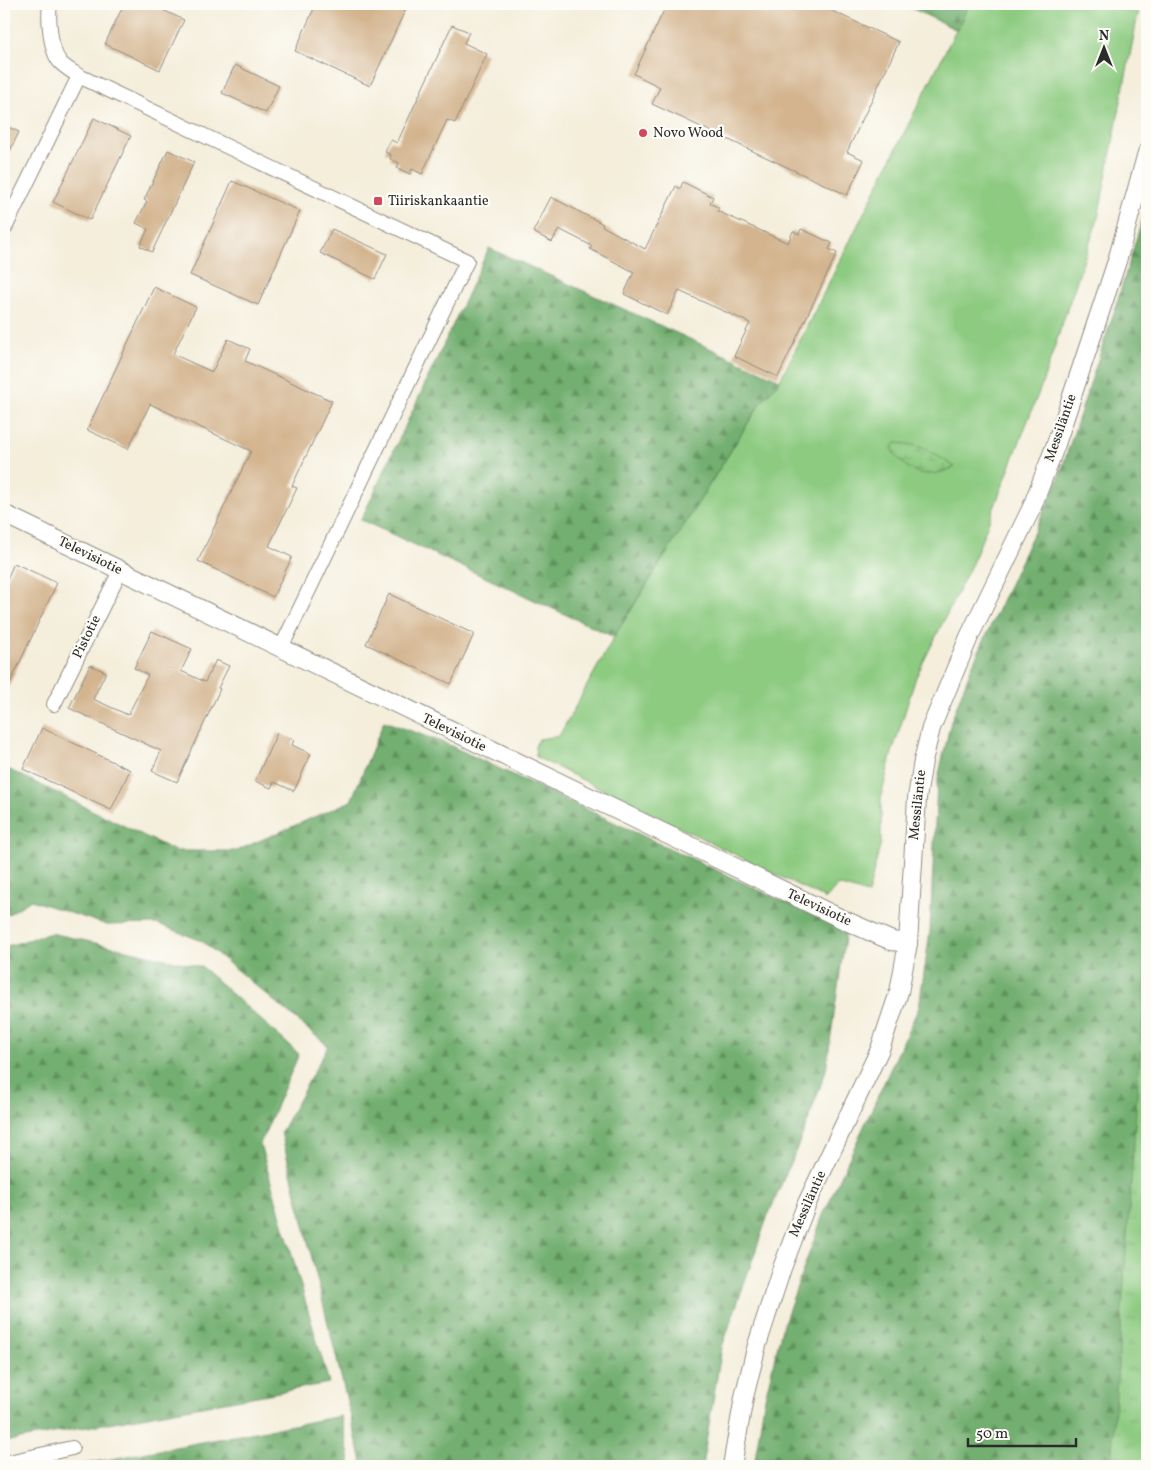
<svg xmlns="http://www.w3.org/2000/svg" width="1151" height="1470" viewBox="0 0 1151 1470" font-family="Vollkorn,serif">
	<defs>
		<pattern id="forest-firs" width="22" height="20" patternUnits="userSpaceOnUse" patternTransform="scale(1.25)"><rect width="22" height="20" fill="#72af6f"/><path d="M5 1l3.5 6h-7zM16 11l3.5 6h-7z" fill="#5e8f5b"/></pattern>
		<pattern id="wetland-marsh" width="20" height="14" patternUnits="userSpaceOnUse" patternTransform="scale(1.25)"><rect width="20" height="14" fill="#8dcb81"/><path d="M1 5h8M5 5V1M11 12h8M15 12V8" fill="none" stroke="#7aae70"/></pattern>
		<pattern id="park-tufts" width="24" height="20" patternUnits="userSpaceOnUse" patternTransform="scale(1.25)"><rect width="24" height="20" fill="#8dcb81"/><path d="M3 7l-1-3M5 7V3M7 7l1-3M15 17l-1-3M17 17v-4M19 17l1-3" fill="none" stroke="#7aae70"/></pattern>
	</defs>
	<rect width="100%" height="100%" fill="#fdfcf7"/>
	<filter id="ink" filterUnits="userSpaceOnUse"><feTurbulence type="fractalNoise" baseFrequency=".02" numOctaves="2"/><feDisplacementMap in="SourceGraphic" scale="10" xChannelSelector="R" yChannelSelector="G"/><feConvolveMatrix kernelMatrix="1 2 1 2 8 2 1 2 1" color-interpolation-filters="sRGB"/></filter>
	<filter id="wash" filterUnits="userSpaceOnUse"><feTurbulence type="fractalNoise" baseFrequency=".0096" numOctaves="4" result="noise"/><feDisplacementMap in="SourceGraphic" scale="20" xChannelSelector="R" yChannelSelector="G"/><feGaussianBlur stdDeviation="1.12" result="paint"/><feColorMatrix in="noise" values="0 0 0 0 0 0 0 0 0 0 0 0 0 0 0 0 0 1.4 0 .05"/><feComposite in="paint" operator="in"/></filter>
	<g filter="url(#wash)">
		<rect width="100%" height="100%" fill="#f4eedb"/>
		<!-- grass -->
		<path fill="#8dcb81" stroke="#5c7b56" d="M969,4H1140L1098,218L1042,384L975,557L916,677L891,756L881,797V842L868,894L838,885L826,899L536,757L535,746L539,739L559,736L614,637L760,404L780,380Z"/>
		<!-- forest -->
		<g fill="url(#forest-firs)" stroke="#4e6d4d">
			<path d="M903,4H969L957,30Z"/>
			<path d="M1147,204V1466H754L764,1402L782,1328L823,1215L919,1007L930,931L937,783L951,721L972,666L1058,480L1114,312Z"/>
			<path d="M489,248L780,380L760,404L614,637L361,520Z"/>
			<path d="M384,721L447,744L846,931L826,1070L805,1129L767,1218L722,1347L702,1466H363L281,1132L328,1046L202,941L158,924L107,925L31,900L4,917V767L175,851H236L351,801Z"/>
			<path d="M51,933L202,967L299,1054L260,1144L329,1383L4,1442V947Z"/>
			<path d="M341,1416L351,1466H74Z"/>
		</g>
		<!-- wetland -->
		<path fill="url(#wetland-marsh)" stroke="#5c7b56" d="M896,443C924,445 932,452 955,467C926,480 909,475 891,449Z"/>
		<!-- park -->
		<path fill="url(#park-tufts)" stroke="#5c7b56" d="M1147,955V1466H1111Z"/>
		<g id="blocks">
			<!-- building -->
			<g fill="#d3b48e">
				<path d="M124,4H150L184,20L160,70L105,44Z"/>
				<path d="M316,4H408L370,86L295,51Z"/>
				<path d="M667,4H817L899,42L847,152L864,160L847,195L652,104L660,87L634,74Z"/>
				<path d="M452,25L469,32L464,43L487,54L455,123L447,120L422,174L412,169L410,174L397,168L399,163L390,159L391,155L385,152L391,140L397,143Z"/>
				<path d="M235,65L279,86L266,113L222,93Z"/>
				<path d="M94,118L131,136L90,220L53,202Z"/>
				<path d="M4,125L19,132L4,163Z"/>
				<path d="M168,150L194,162L152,252L140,246L148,229L136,223L147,201L144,200Z"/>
				<path d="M232,181L300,211L258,305L190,275Z"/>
				<path d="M683,182L713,197L710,203L719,208L717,211L788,243L793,231L799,234L801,229L832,243L829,249L837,253L778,377L734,356L750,323L679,291L667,315L624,294L634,272L590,249L592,246L559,229L552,242L533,232L551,197L603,224L602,226L645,249L676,186L680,189Z"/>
				<path d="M332,229L387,254L375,279L320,253Z"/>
				<path d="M154,287L196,307L173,354L212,372L228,339L250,349L245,361L332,401L292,486L297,488L269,546L292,557L273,597L198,561L251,451L150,404L128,449L87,430Z"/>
				<path d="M14,563L57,583L4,696V586Z"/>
				<path d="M389,594L474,634L451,684L366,644Z"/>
				<path d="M152,631L192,649L181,671L205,682L216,660L229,666L218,688L220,689L177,782L152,771L161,751L69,708L90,665L106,672L93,699L128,715L148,675L134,668Z"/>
				<path d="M42,728L130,770L111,810L23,769Z"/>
				<path d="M277,733L294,740L292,745L311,754L294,791L274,782L271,788L255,781Z"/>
			</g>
		</g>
	</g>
	<g filter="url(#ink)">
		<use href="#blocks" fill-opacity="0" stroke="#908c83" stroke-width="1"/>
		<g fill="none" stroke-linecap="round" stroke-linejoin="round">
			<defs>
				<g id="minor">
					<path d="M50,4C48,17 50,51 60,62C64,67 73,72 79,76"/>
					<path d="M4,230L79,76L467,261L281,648"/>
					<path d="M54,704L120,571"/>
					<path d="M4,1463L72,1448"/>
				</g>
				<g id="tertiary">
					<path d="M4,514L844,920L892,941L908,943"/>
					<path d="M732,1466L744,1397L757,1345L782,1268L807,1203L880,1049L899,992L908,943L917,798L923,761L931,728L969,637L1032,507L1056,444L1117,261L1147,153"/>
				</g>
			</defs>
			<!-- minor casing -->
			<use href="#minor" stroke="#908c83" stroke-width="16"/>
			<!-- tertiary casing -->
			<use href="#tertiary" stroke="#908c83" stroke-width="20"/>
			<!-- minor -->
			<use href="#minor" stroke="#fff" stroke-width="14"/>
			<!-- tertiary -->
			<use href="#tertiary" stroke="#fff" stroke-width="18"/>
		</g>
	</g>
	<!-- markers -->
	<g fill="#d1495b" stroke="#fdfcf7" stroke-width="2">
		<circle cx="643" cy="133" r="5"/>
		<rect x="373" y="196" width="10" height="10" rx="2.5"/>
	</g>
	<g text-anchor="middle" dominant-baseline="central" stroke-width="4.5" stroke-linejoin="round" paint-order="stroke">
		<!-- poi labels -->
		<g font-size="14" fill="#2b2b2b" stroke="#fdfcf7" text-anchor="start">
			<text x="653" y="133">Novo Wood</text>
			<text x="388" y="201">Tiiriskankaantie</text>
		</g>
		<!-- street labels -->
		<g font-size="14" fill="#2b2b2b" stroke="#fdfcf7">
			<text transform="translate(1061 428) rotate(-71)">Messiläntie</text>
			<text transform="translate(90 556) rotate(26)">Televisiotie</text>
			<text transform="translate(87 637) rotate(-64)">Pistotie</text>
			<text transform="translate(454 733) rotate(26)">Televisiotie</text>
			<text transform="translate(918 805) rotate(-84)">Messiläntie</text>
			<text transform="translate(819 908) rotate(25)">Televisiotie</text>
			<text transform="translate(808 1204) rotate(-66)">Messiläntie</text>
		</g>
	</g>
	<!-- margin -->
	<rect width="1151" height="1470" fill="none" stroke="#fdfcf7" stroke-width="20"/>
	<!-- north arrow -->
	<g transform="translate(1104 48)" stroke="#fdfcf7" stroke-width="4" paint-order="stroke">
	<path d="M0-4L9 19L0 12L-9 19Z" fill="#2b2b2b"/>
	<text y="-8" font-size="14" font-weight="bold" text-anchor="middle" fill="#2b2b2b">N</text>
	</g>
	<!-- scale -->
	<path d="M968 1438v8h108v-8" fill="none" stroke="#2b2b2b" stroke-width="2.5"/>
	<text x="976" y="1438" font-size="15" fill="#2b2b2b" stroke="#fdfcf7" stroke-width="4" paint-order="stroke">50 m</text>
</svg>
